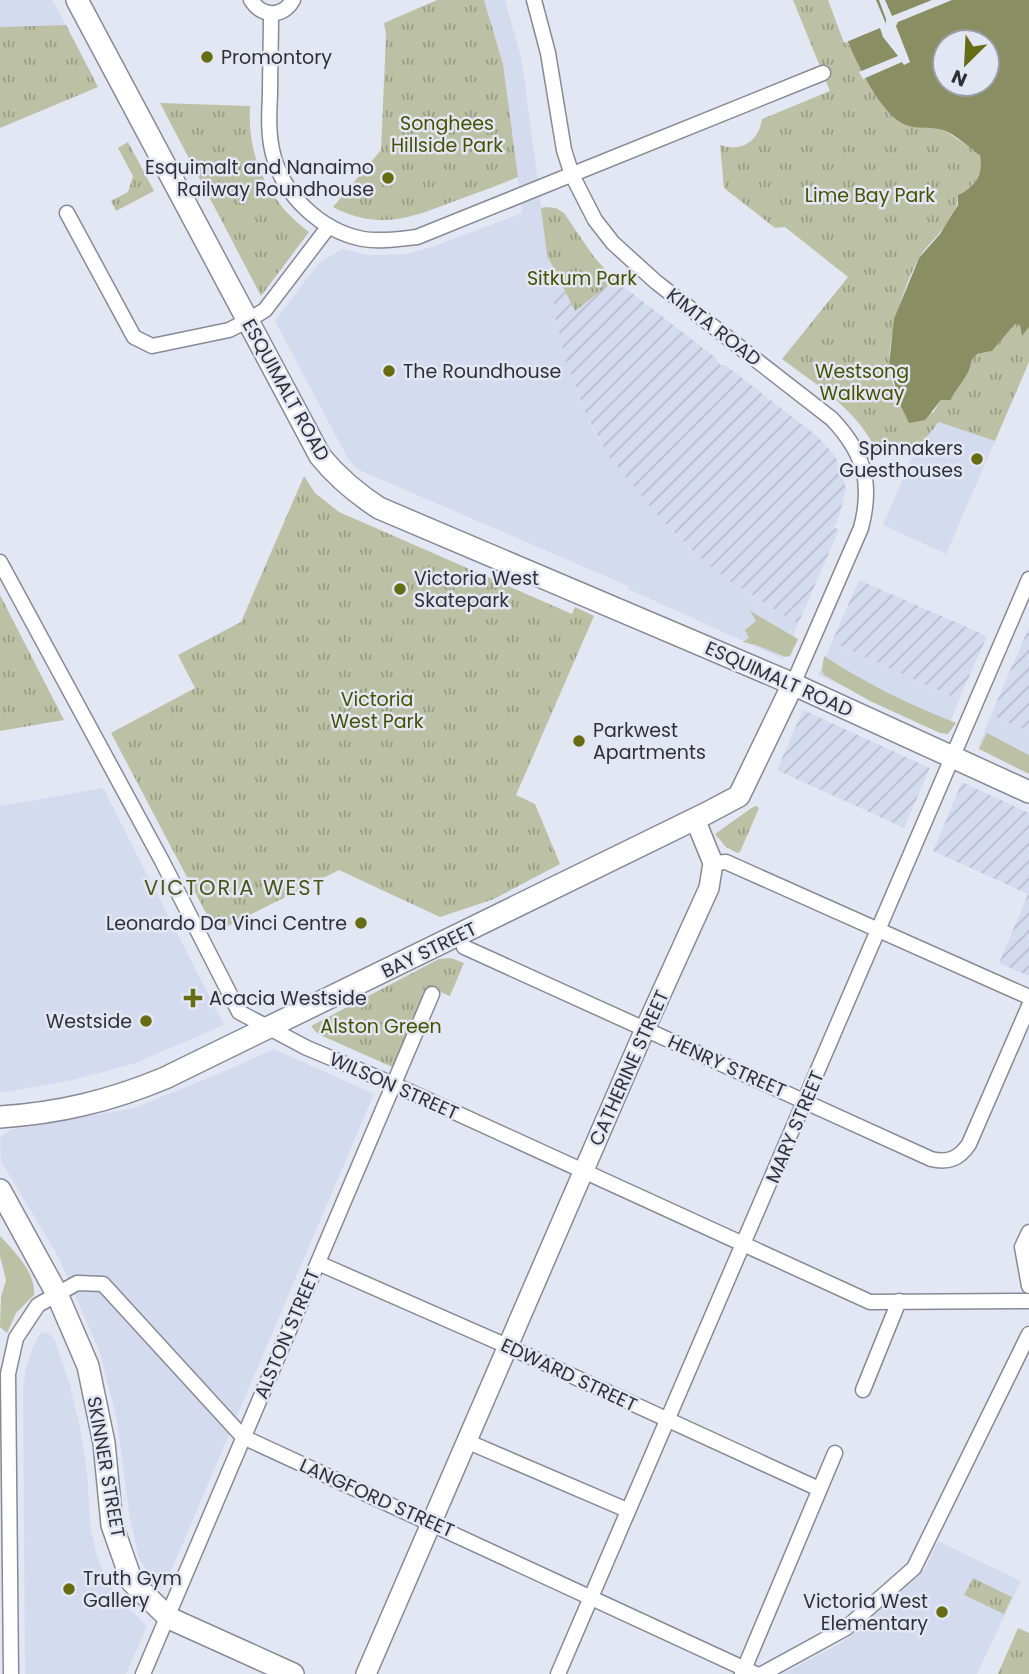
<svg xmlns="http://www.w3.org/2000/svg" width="1029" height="1674" viewBox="0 0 1029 1674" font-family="Poppins,sans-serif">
	<defs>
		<pattern id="industrial-furrows" width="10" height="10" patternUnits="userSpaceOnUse" patternTransform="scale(1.75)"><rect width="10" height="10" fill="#d5dbef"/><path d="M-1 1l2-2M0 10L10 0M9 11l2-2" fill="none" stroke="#b7bcce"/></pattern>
		<pattern id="park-tufts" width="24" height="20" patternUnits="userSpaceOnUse" patternTransform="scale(1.75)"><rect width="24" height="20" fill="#bcc0a4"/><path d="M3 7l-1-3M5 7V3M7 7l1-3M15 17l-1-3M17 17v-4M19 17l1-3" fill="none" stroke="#999d86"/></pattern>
	</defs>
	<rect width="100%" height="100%" fill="#e3e7f4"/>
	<!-- built -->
	<g fill="#d5dbef">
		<path d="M0,0H52L66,25L0,27Z"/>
		<path d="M484,0H505L522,61L556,320L573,381L592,428L607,454L672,531L700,558L747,593L798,624L783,659L628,589V586L357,469L347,457L275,321L319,263L342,249L368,255L407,254L432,247L522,213L503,64Z"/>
		<path d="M939,422L995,441L946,554L883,525L915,451Z"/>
		<path d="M832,642L959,700L946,732L818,675Z"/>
		<path d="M991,715L1029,732V770L978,747Z"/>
		<path d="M103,788L224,1025L133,1064L72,1080L13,1091L0,1092V806Z"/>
		<path d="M274,1049L374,1094L165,1585L160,1588L139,1559L129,1513L117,1420L100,1353L59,1258L1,1161L0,1138L10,1130L134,1108L218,1074Z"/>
		<path d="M46,1332L54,1338L69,1382L80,1427L87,1473L91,1531L97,1556L106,1579L120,1600L147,1626L126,1674H25L23,1390L26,1368L33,1347L40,1334Z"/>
		<path d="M938,1541L1021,1581L977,1674H782L843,1642L925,1569Z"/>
	</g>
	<!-- industrial -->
	<g fill="url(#industrial-furrows)">
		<path d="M547,255L575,311L615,280L716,358L720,365H725L817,436L835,456L842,473L846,490L837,523L833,527L839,530L798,624L731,582L700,558L659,517L607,454L586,414L566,361L556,320Z"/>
		<path d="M859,580L987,636L959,700L832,642Z"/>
		<path d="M1029,627V732L991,715Z"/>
		<path d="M803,710L930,768L904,828L777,770Z"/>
		<path d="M962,782L1029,813V976L999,963L1028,894L933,851Z"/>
	</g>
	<!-- green -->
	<g fill="#bcc0a4">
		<path d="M750,611L798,639L790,656L786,657L756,645L743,642L749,638L745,630L756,621Z"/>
		<path d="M824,656C865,683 910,705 956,723L948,734L940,733L870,701L824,675L822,671Z"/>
		<path d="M987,733L1029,755V774L979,749Z"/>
		<path d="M0,1236C13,1250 36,1272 34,1295L16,1313L7,1333L0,1327L1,1297L6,1280L0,1256Z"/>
	</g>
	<!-- park -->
	<g fill="url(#park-tufts)">
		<path d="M437,0H484L503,64L518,177C496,186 474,194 452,202C409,219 377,230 333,207L381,150L386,35L384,23Z"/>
		<path d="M793,0H831L848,44L879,99L908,126L942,129L980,154C983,176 976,186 958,195C958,221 931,238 919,258C905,282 889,335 889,362C889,376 896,391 900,404L933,413L941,400H951C956,387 971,375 971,361L977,354L992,351L1015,324H1020L1022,335L1029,327V362L995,441L939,422L915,451L877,452C858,410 818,386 782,359L848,277L785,227L775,228L724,188L720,145C741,153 759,141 762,119L830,91Z"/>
		<path d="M66,25L98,87L0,128V27Z"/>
		<path d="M160,103L250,106C247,158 268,201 309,232L261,296Z"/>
		<path d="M128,142L154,191L116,211L111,201L128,192L133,176L118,148Z"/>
		<path d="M546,207L556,208L564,213L594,257L615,280L575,311L547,255L541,208Z"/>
		<path d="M304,476L315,493L339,512L572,614L575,607L594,616L516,795L535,804L560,864L494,899L440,917L339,870L216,932L111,733L195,688L178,655L241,622Z"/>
		<path d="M0,595L64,720L0,731Z"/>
		<path d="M757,806L759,808L740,852L737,853L726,847L715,834L753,807Z"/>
		<path d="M451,958L464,963L450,996L433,989L399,1070L318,1034L311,1026L439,959Z"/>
		<path d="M973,1578L1012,1597L1004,1614L964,1595Z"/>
		<path d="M1018,1628L1029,1633V1674H998Z"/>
	</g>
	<!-- water -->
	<path fill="#898f63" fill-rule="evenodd" d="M831,0H1029V327L1022,336L1020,325L1015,324L992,351L977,354L971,361C971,375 956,387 951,400H941L925,420L909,423L900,404L889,363L894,319L919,258L940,234L958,205V195C976,186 983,176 980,155C968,147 952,131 939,129C928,127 915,129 906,125C874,112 843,32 831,0ZM945,42H987V84H945Z"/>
	<!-- pier -->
	<path fill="#e3e7f4" d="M828,0H876L886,24V19L879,0H885L892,16L932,0H952L898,22L896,26L910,62L904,65L902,62L863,79L859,72L898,56L883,37L880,28L844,43Z"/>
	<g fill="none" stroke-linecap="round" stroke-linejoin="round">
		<defs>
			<g id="minor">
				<path d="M251,0C262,17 282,18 293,0"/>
				<path d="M534,0L548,53L564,150L572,175L595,220L613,243L656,282L832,419C864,453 873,483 861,528L793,684"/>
				<path d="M271,14C271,41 270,68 270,95C269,114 268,135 273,154C283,195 321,231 363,239C380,242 399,239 417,237L823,73"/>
				<path d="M67,213L134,337L152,346L229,330L247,321L265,310L329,226"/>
				<path d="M0,562L162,861L239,1012L307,1048L393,1084L870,1302L1029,1301"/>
				<path d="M713,863L726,862L1029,997"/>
				<path d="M464,947L931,1159C948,1163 959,1159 969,1144L1029,1006"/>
				<path d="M1029,1232L1022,1247L1029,1286"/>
				<path d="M318,1263L507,1346L819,1489"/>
				<path d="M863,1390L899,1301"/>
				<path d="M466,1441L627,1510"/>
				<path d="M11,1674L8,1374L16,1338L38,1305L77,1283L103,1284L243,1437L756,1674"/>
				<path d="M143,1674L432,994"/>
				<path d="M558,1674L1029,579"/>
				<path d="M742,1674L835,1453"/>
				<path d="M762,1674L846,1628L914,1568L1029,1334"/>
			</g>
			<path id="tertiary" d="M366,1674L645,1029L709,888L713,863L695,819"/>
			<g id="secondary">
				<path d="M77,0L320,456C338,478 356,493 379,508L786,681L1029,792"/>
				<path d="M0,1117C59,1113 110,1101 165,1078L707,813L739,796L793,684"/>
				<path d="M0,1190L57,1294L88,1366L104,1443L112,1525L132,1582L169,1618L293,1674"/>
			</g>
		</defs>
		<!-- minor casing -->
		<use href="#minor" stroke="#878a96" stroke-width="17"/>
		<!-- tertiary casing -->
		<use href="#tertiary" stroke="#878a96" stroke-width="22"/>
		<!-- secondary casing -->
		<use href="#secondary" stroke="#878a96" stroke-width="24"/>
		<!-- minor -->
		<use href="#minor" stroke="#fff" stroke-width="14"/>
		<!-- tertiary -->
		<use href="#tertiary" stroke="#fff" stroke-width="19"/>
		<!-- secondary -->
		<use href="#secondary" stroke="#fff" stroke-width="21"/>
	</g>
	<!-- markers -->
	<g fill="#656c11" stroke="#e3e7f4" stroke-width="2.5">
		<circle cx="207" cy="57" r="7"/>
		<circle cx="388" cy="178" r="7"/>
		<circle cx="389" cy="371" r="7"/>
		<circle cx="977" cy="459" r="7"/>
		<circle cx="400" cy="589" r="7"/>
		<circle cx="579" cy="741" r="7"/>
		<circle cx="361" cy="923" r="7"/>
		<path d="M189.5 987.5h7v7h7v7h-7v7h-7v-7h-7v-7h7z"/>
		<circle cx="146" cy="1021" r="7"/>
		<circle cx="69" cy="1589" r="7"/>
		<circle cx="942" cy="1612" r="7"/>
	</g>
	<g text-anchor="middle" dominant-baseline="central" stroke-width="5" stroke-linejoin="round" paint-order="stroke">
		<!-- poi labels -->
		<g font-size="19" fill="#303136" stroke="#e3e7f4" text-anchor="start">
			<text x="221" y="57">Promontory</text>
			<text x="374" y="167" text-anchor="end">Esquimalt and Nanaimo<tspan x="374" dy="22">Railway Roundhouse</tspan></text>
			<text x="403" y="371">The Roundhouse</text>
			<text x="963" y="448" text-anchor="end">Spinnakers<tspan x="963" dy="22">Guesthouses</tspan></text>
			<text x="414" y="578">Victoria West<tspan x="414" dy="22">Skatepark</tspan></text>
			<text x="593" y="730">Parkwest<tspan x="593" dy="22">Apartments</tspan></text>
			<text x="347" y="923" text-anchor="end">Leonardo Da Vinci Centre</text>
			<text x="209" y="998">Acacia Westside</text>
			<text x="132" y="1021" text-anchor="end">Westside</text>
			<text x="83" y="1578">Truth Gym<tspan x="83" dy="22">Gallery</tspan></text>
			<text x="928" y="1601" text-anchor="end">Victoria West<tspan x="928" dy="22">Elementary</tspan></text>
		</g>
		<!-- park labels -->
		<g font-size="19" fill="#4a5002" stroke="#e3e7f4">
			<text x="447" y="123">Songhees<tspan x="447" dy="22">Hillside Park</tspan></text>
			<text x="870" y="195">Lime Bay Park</text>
			<text x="582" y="278">Sitkum Park</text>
			<text x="862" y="371">Westsong<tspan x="862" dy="22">Walkway</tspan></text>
			<text x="377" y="699">Victoria<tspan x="377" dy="22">West Park</tspan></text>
			<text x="381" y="1026">Alston Green</text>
		</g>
		<!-- street labels -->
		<g font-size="19" fill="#303136" stroke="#e3e7f4">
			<text transform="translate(714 327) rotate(38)">KIMTA ROAD</text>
			<text transform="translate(286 390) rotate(61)">ESQUIMALT ROAD</text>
			<text transform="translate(779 679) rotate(24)">ESQUIMALT ROAD</text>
			<text transform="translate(429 950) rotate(-26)">BAY STREET</text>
			<text transform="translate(727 1066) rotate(24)">HENRY STREET</text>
			<text transform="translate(629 1068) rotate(-66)">CATHERINE STREET</text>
			<text transform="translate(394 1086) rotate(24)">WILSON STREET</text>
			<text transform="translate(795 1127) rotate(-67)">MARY STREET</text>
			<text transform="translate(287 1334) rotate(-67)">ALSTON STREET</text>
			<text transform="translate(569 1375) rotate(25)">EDWARD STREET</text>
			<text transform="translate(106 1467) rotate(80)">SKINNER STREET</text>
			<text transform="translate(377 1498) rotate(24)">LANGFORD STREET</text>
		</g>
		<!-- neighbourhood labels -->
		<g font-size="21" letter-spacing="2" fill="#4f541a" stroke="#e3e7f4">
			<text x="235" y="887">VICTORIA WEST</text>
		</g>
	</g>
	<!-- north arrow -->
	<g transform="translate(966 63) rotate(204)"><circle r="33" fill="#e3e7f4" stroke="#9b9ea8" stroke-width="2"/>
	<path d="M0-5L12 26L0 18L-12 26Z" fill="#656c11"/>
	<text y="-10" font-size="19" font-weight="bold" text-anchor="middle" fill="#303136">N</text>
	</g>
</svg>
